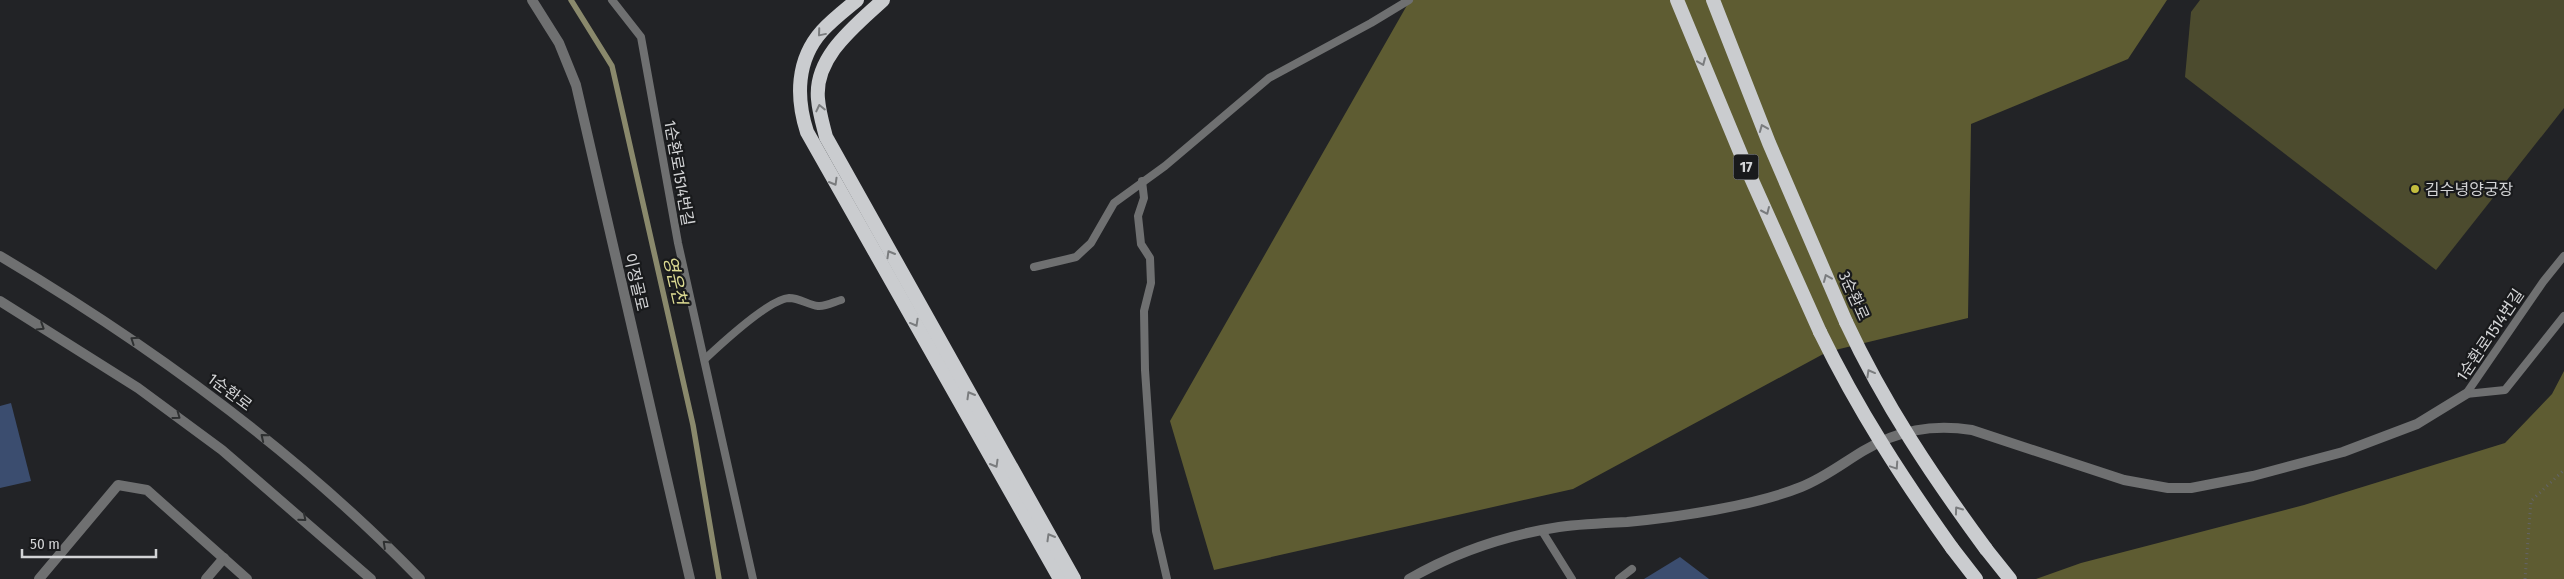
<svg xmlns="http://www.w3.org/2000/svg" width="2564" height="579" viewBox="0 0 2564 579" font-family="'Fira Sans Condensed','Noto Sans KR',sans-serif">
	<rect width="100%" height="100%" fill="#222326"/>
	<!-- green -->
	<path fill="#4c4b2e" d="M2200,0H2564V108L2436,270L2185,77L2191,12Z"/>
	<!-- forest -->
	<g fill="#5e5c32">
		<path d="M1410,0H2167L2128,59L1971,124L1968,318L1827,352L1573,489L1214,570L1170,421Z"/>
		<path d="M2564,371V579H2036L2081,563L2304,505L2505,443L2552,394Z"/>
	</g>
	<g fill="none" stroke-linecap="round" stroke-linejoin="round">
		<!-- stream -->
		<path stroke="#8a896c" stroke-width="5.5" d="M571,0L612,66L693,425L719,579"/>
	</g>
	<!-- building -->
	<g fill="#3b4d6f">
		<path d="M11,403L31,481L0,488V406Z"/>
		<path d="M1680,557L1709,579H1644Z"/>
	</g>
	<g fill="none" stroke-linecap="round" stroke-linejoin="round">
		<!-- path -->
		<path stroke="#636467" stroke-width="3" stroke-dasharray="1 4" stroke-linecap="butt" d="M2525,579L2531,501L2564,470"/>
		<!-- service -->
		<g stroke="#6f7071" stroke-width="8">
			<path d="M612,0L641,37L678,243L753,579"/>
			<path d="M1142,181L1144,198L1138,216L1141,244L1150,258L1151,283L1144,311L1145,370L1156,531L1167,579"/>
			<path d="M1034,267L1076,257L1091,243L1114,203L1165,166L1269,78L1371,23L1409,0"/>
			<path d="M705,359C720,345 769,299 789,298C800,298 808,305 818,306C825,307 834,302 841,300"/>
			<path d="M2466,394L2543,282L2564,256"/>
			<path d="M2466,394L2505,390L2564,316"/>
			<path d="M1542,531L1572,579"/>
			<path d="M1619,579L1632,569"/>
		</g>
		<!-- minor -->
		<g stroke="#6f7071" stroke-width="10">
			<path d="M532,0L559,43L576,85L690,579"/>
			<path d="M39,579L118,485L147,490L247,579"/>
			<path d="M206,579L224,558"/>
			<path d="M1409,579C1454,553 1507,535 1559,527C1581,524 1604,523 1627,522C1678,517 1754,506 1801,487C1824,478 1843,463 1863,451C1898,430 1932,424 1972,430L2124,480L2168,488H2191L2253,476L2343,452L2417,424L2466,394"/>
		</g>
		<!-- tertiary -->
		<g stroke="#6f7071" stroke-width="10">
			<path d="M0,256C153,347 296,451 420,579"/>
			<path d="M0,301L138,388L222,450L371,579"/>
		</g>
		<!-- trunk -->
		<g stroke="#cacccf" stroke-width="14">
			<path d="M857,0C845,10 832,20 822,31C796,60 796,98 807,132L1060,579"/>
			<path d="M883,0C855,26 814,57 818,99C819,112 823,125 826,137L1074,579"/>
			<path d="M1677,0L1747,169L1820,332"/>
			<path d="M1713,0L1769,143L1846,322"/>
			<path d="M1952,548L1976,579"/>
			<path d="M1986,549L2010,579"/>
		</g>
		<!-- trunk-bridge -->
		<g stroke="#cacccf" stroke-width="14">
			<path d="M1846,322C1884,404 1933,477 1986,549"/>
			<path d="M1820,332C1858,410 1902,478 1952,548"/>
		</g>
	</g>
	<!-- one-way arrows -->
	<defs><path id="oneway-chevron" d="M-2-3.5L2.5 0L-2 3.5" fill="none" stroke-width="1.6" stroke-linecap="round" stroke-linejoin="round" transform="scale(1.25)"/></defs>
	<g stroke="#7a7c7e">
		<use href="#oneway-chevron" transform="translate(821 33) rotate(130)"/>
		<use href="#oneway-chevron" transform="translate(1702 62) rotate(67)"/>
		<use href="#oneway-chevron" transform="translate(820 108) rotate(-103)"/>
		<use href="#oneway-chevron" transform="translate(1763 128) rotate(-112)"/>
		<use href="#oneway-chevron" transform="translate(834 182) rotate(60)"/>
		<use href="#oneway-chevron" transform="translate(1766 211) rotate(66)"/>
		<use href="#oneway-chevron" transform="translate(890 254) rotate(-120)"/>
		<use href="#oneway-chevron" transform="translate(1827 278) rotate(-113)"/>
		<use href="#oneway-chevron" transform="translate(915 323) rotate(61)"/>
		<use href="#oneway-chevron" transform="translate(1870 373) rotate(-119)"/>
		<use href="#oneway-chevron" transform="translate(970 395) rotate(-120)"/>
		<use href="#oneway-chevron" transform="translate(995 464) rotate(60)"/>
		<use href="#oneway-chevron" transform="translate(1895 466) rotate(56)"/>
		<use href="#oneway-chevron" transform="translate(1958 510) rotate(-126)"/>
		<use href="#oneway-chevron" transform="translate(1050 537) rotate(-120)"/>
	</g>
	<g stroke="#2e3031">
		<use href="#oneway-chevron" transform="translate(41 327) rotate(32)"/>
		<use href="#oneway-chevron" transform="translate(134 340) rotate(-146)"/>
		<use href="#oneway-chevron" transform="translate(177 416) rotate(36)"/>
		<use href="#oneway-chevron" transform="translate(264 437) rotate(-141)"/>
		<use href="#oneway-chevron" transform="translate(303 518) rotate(40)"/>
		<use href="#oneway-chevron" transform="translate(386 544) rotate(-137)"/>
	</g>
	<!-- markers -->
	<circle fill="#c3bd3e" stroke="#191a1c" stroke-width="2" cx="2415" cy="189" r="5"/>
	<g text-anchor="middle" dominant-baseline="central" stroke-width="4.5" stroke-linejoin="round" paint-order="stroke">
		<!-- shield labels -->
		<rect fill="#191a1c" stroke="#9b9c9e" stroke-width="1" x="1733.5" y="154.5" width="25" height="25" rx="4"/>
		<g font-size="15" font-weight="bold" fill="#d3d4d6">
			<text x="1746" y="167">17</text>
		</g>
		<!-- street labels -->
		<g font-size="16" fill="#d3d4d6" stroke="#191a1c">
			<text transform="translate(679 173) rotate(80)">1순환로1514번길</text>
			<text transform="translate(636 282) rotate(77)">이정골로</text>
			<text transform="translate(1854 296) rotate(66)">3순환로</text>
			<text transform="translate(2490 335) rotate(-56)">1순환로1514번길</text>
			<text transform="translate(230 392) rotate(37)">1순환로</text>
		</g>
		<!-- poi labels -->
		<g font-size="16" fill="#d3d4d6" stroke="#191a1c" text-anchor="start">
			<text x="2425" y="189">김수녕양궁장</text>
		</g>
		<!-- water labels -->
		<g font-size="18" font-style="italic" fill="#dbd991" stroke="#191a1c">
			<text transform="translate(675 280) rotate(77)">영운천</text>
		</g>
	</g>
	<!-- scale -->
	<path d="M22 549v8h134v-8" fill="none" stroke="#d3d4d6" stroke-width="2.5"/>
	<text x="30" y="549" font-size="15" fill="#d3d4d6" stroke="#191a1c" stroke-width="4" paint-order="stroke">50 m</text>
</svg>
